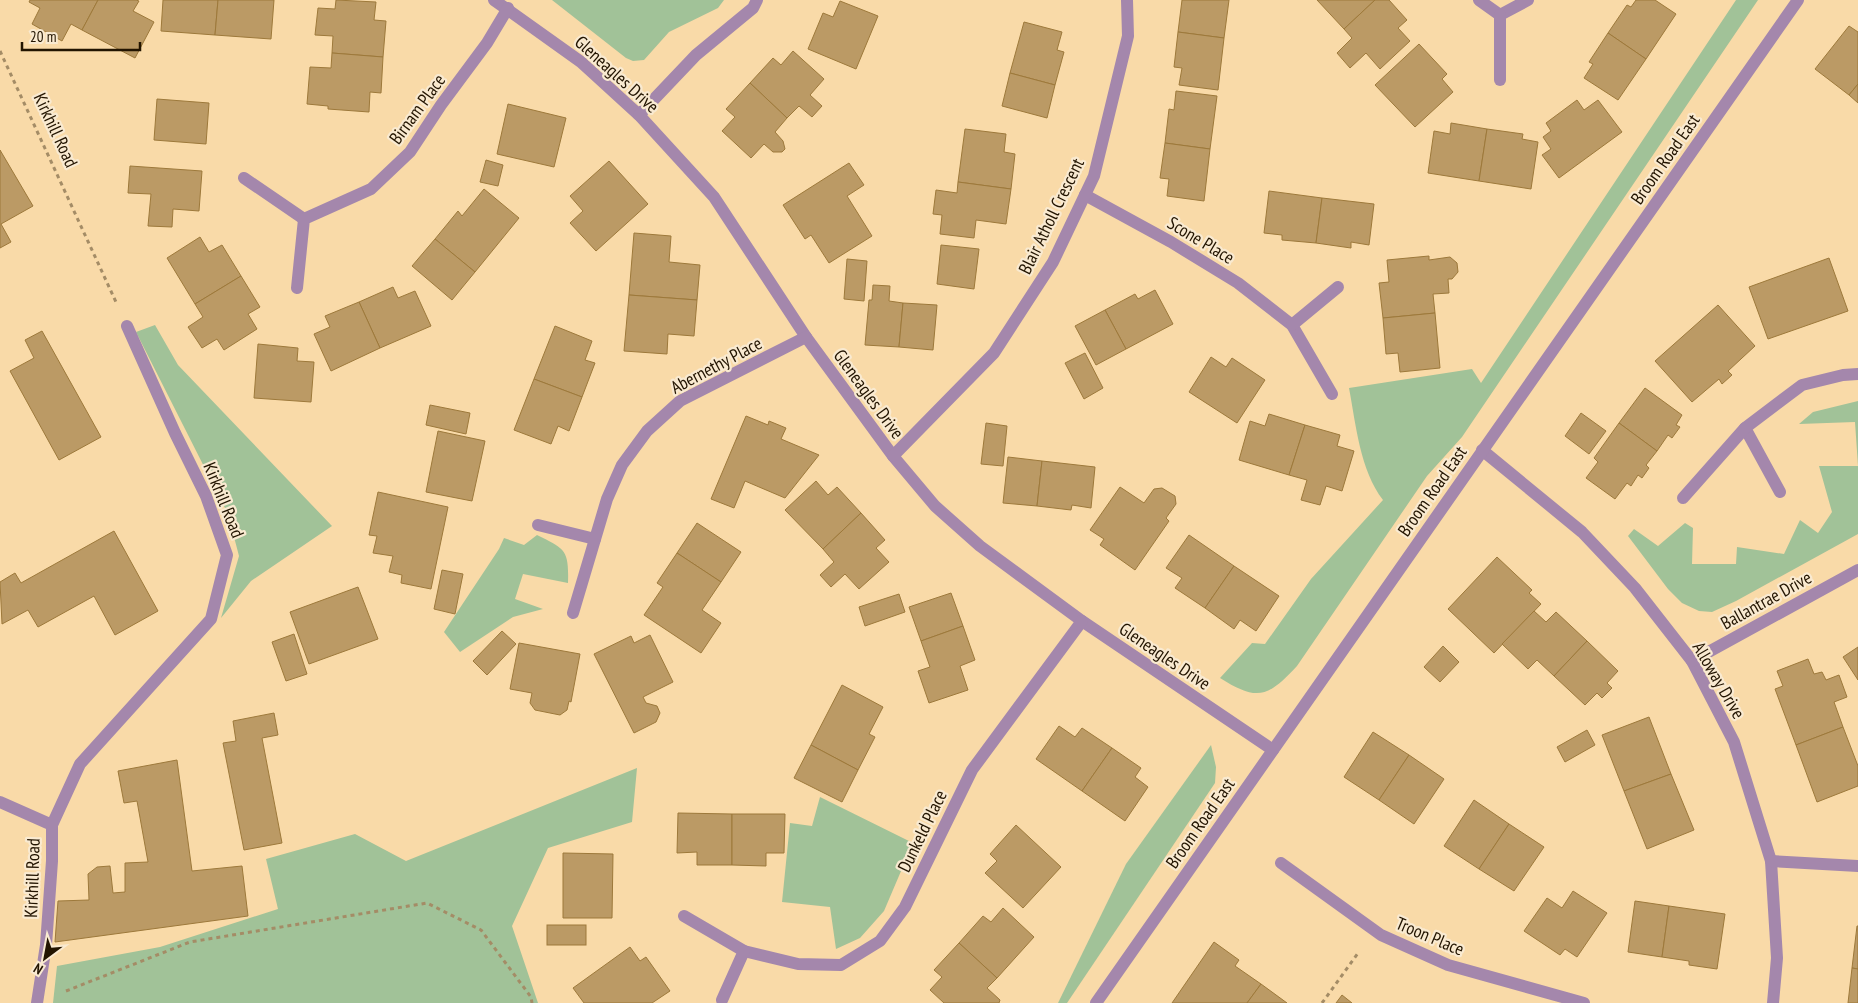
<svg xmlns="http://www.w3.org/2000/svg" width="1858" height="1003" viewBox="0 0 1858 1003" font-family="'PT Sans Narrow',sans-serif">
	<rect width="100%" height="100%" fill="#f9daa8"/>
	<!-- green -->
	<g fill="#a1c298">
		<path d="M552,0H724L718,8L669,32L644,60L633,61L626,58Z"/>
		<path d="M1736,0H1758L1462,437L1427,476L1297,666C1268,697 1258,702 1220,678L1252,643L1265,644L1311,579L1383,500C1360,470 1356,425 1349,388L1472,369L1481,383Z"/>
		<path d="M155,325L178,365L332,526L251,581L221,618L239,556L228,514L136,332Z"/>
		<path d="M1858,401V534L1736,601L1712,612L1699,611L1682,603L1668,589L1628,536L1634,529L1658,546L1685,523L1693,528L1692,564H1736L1737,547L1784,554L1800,520L1818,533L1832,512L1819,466H1858L1855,422L1799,424L1813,412Z"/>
		<path d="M537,535C565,549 569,549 568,583L523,574L515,599L543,609L513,617L460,652L444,632L499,549L504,538L524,545Z"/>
		<path d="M1211,745L1216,767L1215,783L1067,1003H1058L1126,864Z"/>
		<path d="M637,768L632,822L548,848L512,926L538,1003H53L57,966L160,947L278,909L266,859L355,834L406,861Z"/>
		<path d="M820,797L913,843L884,911L860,938L836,949L830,907L782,902L790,823L812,826Z"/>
	</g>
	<!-- building -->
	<g fill="#bb9a65" stroke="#9d793b">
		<path d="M30,0H98L82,30L71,24L62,41L32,24L40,8L29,2Z"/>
		<path d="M98,0H136L139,1L133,11L154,22L135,58L82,30Z"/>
		<path d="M163,0H218L215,35L161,31Z"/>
		<path d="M218,0H274L271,39L215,35Z"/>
		<path d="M336,0L376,2L374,20L386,21L383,57L332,53L333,36L315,35L318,8L335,9Z"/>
		<path d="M1182,0H1229L1224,38L1178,32Z"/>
		<path d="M1317,0H1375L1344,29Z"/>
		<path d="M1375,0H1389L1407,20L1398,28L1410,41L1380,69L1366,53L1350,68L1337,53L1352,38L1344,29Z"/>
		<path d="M1636,0H1655L1676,14L1646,59L1608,33L1627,5L1631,7Z"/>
		<path d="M840,1L878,16L856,69L808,49L823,13L833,17Z"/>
		<path d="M1024,22L1062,32L1057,50L1064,52L1055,85L1010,73Z"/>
		<path d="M1849,26L1858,32V84L1849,95L1815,69Z"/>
		<path d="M1178,32L1224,38L1218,90L1179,85L1182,68L1174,67Z"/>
		<path d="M1608,33L1646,59L1618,100L1584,78L1593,64L1589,62Z"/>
		<path d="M1419,44L1447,74L1442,79L1453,92L1415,127L1375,85Z"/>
		<path d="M793,51L824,79L810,95L822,106L812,117L799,106L787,118L750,83L773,58L781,65Z"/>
		<path d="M332,53L383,57L381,93L370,92L369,112L328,109V106L307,104L310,67L331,68Z"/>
		<path d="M1010,73L1055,85L1047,118L1002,106Z"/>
		<path d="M750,83L787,118L775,132L783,141L785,149L782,152H773L764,144L751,158L722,131L735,117L726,109Z"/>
		<path d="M1858,84V103L1849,95Z"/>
		<path d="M1176,91L1217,96L1210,149L1165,143L1169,109L1174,110Z"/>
		<path d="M157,99L209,103L206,144L154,140Z"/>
		<path d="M1577,100L1584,110L1598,100L1622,132L1559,178L1542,155L1551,149L1543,137L1551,131L1546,123Z"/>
		<path d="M508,104L566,118L554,167L497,154Z"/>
		<path d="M1451,123L1487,129L1479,181L1428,173L1434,131L1450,134Z"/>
		<path d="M965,129L1006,134L1004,152L1015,154L1011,189L958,182Z"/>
		<path d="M1487,129L1523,134L1522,139L1538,142L1531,189L1479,181Z"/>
		<path d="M1165,143L1210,149L1204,201L1167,196L1169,179L1160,178Z"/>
		<path d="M0,150L33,206L1,224L11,242L0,248Z"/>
		<path d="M486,160L503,165L498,186L480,182Z"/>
		<path d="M609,161L648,204L596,251L570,223L583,211L570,196Z"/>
		<path d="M849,163L864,185L847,196L872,236L829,263L811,235L805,239L783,205Z"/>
		<path d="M130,166L202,171L199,211L173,209L172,227L148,226L151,194L128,193Z"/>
		<path d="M958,182L1011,189L1006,224L976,220L974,238L940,234L942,215L933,214L936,190L957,193Z"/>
		<path d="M484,189L519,218L475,272L435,239L458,211L462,216Z"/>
		<path d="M1269,191L1322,198L1316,243L1282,240V235L1264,233Z"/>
		<path d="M1322,198L1374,204L1369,245L1351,242V248L1316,243Z"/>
		<path d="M634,233L671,236L669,262L700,265L697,300L629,295Z"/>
		<path d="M200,237L209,252L222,245L241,276L195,304L167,258Z"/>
		<path d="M435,239L475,272L452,300L412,266Z"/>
		<path d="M941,245L979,249L974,289L937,284Z"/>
		<path d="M1429,256V260L1450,257L1457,263L1458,272L1452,279H1448L1449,293L1433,294L1435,313L1383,318L1379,283L1389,282L1387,260Z"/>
		<path d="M1829,258L1848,311L1768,339L1749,287Z"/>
		<path d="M847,259L867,261L864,301L844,299Z"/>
		<path d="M241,276L260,307L248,314L257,329L224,350L217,339L202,348L188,327L203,317L195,304Z"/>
		<path d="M873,285L890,286L889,301L903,303L899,347L865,345L869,300H872Z"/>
		<path d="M393,287L398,298L415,291L431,326L380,348L359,302Z"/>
		<path d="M1155,290L1173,324L1126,349L1105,310L1135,294L1138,299Z"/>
		<path d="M629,295L697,300L694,336L668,334L667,354L624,351Z"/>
		<path d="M359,302L380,348L331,371L314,334L330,327L325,316Z"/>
		<path d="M903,303L937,305L933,350L899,347Z"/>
		<path d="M1718,305L1755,346L1728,371L1732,375L1722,384L1719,379L1692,402L1655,361Z"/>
		<path d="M1105,310L1126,349L1096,365L1075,326Z"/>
		<path d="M1435,313L1440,368L1400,372L1398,353L1386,354L1383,318Z"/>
		<path d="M555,326L592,341L585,360L595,363L582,397L534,379Z"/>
		<path d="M42,331L101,437L59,460L10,371L34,358L25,340Z"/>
		<path d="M258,344L298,348L297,361L314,362L311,402L254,398Z"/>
		<path d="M1085,353L1103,388L1084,399L1065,363Z"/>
		<path d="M1211,357L1226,367L1232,358L1265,380L1237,423L1189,392Z"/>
		<path d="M534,379L582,397L569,431L558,426L551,444L514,430Z"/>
		<path d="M1645,388L1682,415L1676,425L1680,427L1672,438L1668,435L1657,451L1619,423Z"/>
		<path d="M430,405L470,413L466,434L426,425Z"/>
		<path d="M1581,413L1606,431L1589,454L1565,436Z"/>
		<path d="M1269,414L1305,425L1289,475L1239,460L1250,421L1265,426Z"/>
		<path d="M746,416L768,425L769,421L786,428L781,439L819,455L785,498L745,481L734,508L711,499Z"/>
		<path d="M986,423L1007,426L1003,466L981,464Z"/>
		<path d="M1619,423L1657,451L1646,465L1649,468L1642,478L1638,475L1631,486L1627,483L1615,499L1586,478L1598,462L1594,458Z"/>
		<path d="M1305,425L1340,435L1337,446L1354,451L1342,491L1326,486L1320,505L1301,500L1307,480L1289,475Z"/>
		<path d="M438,431L485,441L472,501L426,492Z"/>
		<path d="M1008,457L1042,461L1037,506L1003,503Z"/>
		<path d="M1042,461L1095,467L1091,508L1072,505L1071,510L1037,506Z"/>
		<path d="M816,481L828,495L837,487L861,513L823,549L785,510Z"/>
		<path d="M1120,487L1144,503L1154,489L1162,488L1175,496L1176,504L1166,518L1169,521L1135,570L1100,545L1104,539L1090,530Z"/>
		<path d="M378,492L448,507L431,589L401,583L402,575L389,572L393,556L373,553L377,536L369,535Z"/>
		<path d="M861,513L885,540L876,548L889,562L859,589L845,574L831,587L820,575L834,562L823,549Z"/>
		<path d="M697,523L741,552L721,582L677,553Z"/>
		<path d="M114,531L158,611L115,635L94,596L38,627L28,610L2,624L0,582L15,573L21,583Z"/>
		<path d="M1189,535L1234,566L1205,608L1175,588L1182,578L1166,568Z"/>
		<path d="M677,553L721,582L702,610L721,623L701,653L644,615L663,587L657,583Z"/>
		<path d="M1497,557L1532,590L1529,593L1541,604L1494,653L1448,609Z"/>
		<path d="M1234,566L1279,596L1256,631L1240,620L1234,629L1205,608Z"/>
		<path d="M442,570L463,574L455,614L434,609Z"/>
		<path d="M358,587L378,639L309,664L290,612Z"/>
		<path d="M951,593L963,626L921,641L909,607Z"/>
		<path d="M899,594L905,612L865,626L859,607Z"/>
		<path d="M1534,611L1546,622L1556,612L1587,641L1554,676L1537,660L1528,669L1502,644Z"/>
		<path d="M963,626L975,660L960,666L968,690L929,703L918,671L930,667L921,641Z"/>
		<path d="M502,631L516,644L487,675L473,661Z"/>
		<path d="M294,634L307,674L286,681L272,642Z"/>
		<path d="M650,635L673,682L643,697L646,703L657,706L660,713L656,722L634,733L594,654L631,636L634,643Z"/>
		<path d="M1587,641L1618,671L1607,683L1612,688L1602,698L1597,693L1585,705L1554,676Z"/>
		<path d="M519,643L580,654L571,702L569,701L567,710L560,715L535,710L530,703L532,693L510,689Z"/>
		<path d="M1443,646L1459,662L1440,682L1424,667Z"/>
		<path d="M1858,647V680L1843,657Z"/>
		<path d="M1808,659L1814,674L1822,672L1826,680L1839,675L1847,697L1834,702L1843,727L1796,745L1775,689L1783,686L1777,671Z"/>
		<path d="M842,685L883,707L869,734L875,737L858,770L811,745Z"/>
		<path d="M274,713L278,735L262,738L282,843L244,850L223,743L236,741L233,721Z"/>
		<path d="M1649,717L1671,774L1624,791L1602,735Z"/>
		<path d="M1059,726L1075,737L1082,728L1112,748L1082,791L1036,759Z"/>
		<path d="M1843,727L1858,766V786L1817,802L1796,745Z"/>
		<path d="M1587,730L1595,745L1565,762L1557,747Z"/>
		<path d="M1373,732L1409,755L1379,800L1344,777Z"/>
		<path d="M811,745L858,770L842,802L794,778Z"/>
		<path d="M1112,748L1141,768L1135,777L1148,787L1125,821L1082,791Z"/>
		<path d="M1409,755L1444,779L1414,824L1379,800Z"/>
		<path d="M177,760L192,871L242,866L248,916L55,942L58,901L89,900L88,874L97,867L110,866L113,893L125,892V863L148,862L137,801L124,803L118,771Z"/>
		<path d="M1671,774L1694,830L1647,849L1624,791Z"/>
		<path d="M1474,800L1509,824L1479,869L1444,846Z"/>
		<path d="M678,813L732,814V865H697V852L677,853Z"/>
		<path d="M732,814H785L784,853H766V866L732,865Z"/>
		<path d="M1509,824L1544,847L1514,891L1479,869Z"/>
		<path d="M1016,825L1061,867L1023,908L985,873L997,861L990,854Z"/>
		<path d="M563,853L613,854L612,918H563Z"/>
		<path d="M1573,891L1607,913L1577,957L1565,949L1560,955L1524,931L1547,898L1562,908Z"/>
		<path d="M1635,901L1669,906L1662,957L1628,952Z"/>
		<path d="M1669,906L1725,914L1717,969L1689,965V961L1662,957Z"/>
		<path d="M1003,908L1034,937L997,978L959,943L983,916L991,922Z"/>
		<rect x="547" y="925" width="39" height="20"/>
		<path d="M1857,926H1858V969L1852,968Z"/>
		<path d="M1214,942L1239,960L1235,966L1261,984L1247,1003H1172Z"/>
		<path d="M959,943L997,978L987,988L1000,1000L999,1003H944L930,990L942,977L934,970Z"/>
		<path d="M630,947L640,961L646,957L670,991L652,1003H584L573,988Z"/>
		<path d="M1852,968L1858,969V1003H1848Z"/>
		<path d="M1261,984L1287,1003H1247Z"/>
		<path d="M1342,995L1352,1003H1336Z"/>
	</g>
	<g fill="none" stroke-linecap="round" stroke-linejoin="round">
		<!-- path -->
		<g stroke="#a48c66" stroke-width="3" stroke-dasharray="4 4" stroke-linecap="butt">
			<path d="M0,51L116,302"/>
			<path d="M66,991L190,942L427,903L481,930L531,997L532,1003"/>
			<path d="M1322,1003L1358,953"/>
		</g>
		<!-- minor -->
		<g stroke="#a487ac" stroke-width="12">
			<path d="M494,0L581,62L639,115L714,197L806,337L893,456L935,506L980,546L1082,621L1273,750"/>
			<path d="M1479,0L1500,15L1528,0"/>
			<path d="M1500,15V80"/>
			<path d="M639,115L696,55L753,8L757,0"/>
			<path d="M244,178L304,219"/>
			<path d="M1085,195L1171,242L1238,283L1292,325L1332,394"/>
			<path d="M297,288L304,219L371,189L410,152L441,105L487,43L508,8"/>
			<path d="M1292,325L1338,287"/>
			<path d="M1745,428L1780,492"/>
			<path d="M1482,450L1582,532L1635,588L1692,661L1734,742L1771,861L1777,958L1773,1003"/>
			<path d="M893,456L994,353L1053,262L1094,176L1128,36L1127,0"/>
			<path d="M1683,498L1745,428L1802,385L1843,375L1858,374"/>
			<path d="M538,525L595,539"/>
			<path d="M573,613L607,499L622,465L647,431L680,401L806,337"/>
			<path d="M1692,661L1858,570"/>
			<path d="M0,802L52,825"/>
			<path d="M1771,861L1858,866"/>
			<path d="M1281,863L1381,935L1448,965L1584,1003"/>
			<path d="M684,916L744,951L798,964L841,965L880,941L905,907L972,770L1082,621"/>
			<path d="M722,1000L744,951"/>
			<path d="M37,1003L46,945L52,861V825L80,764L211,619L227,555L206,496L175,433L127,326"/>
		</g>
		<!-- tertiary -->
		<path stroke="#a487ac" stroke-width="12" d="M1096,1003L1798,0"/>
	</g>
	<g text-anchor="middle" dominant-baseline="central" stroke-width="4.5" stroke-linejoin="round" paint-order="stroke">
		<!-- street labels -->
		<g font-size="18" fill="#221400" stroke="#f9ead1">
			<text transform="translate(617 74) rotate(42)">Gleneagles Drive</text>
			<text transform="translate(417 109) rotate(-54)">Birnam Place</text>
			<text transform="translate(56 130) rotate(65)">Kirkhill Road</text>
			<text transform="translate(1665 159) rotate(-55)">Broom Road East</text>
			<text transform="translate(1051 216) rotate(-64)">Blair Atholl Crescent</text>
			<text transform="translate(1201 240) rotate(31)">Scone Place</text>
			<text transform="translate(716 365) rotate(-28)">Abernethy Place</text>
			<text transform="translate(869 394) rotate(54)">Gleneagles Drive</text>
			<text transform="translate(1432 491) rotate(-55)">Broom Road East</text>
			<text transform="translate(224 500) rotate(68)">Kirkhill Road</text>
			<text transform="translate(1766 600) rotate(-29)">Ballantrae Drive</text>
			<text transform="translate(1165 656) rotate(34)">Gleneagles Drive</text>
			<text transform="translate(1719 680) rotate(60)">Alloway Drive</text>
			<text transform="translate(1200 823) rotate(-55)">Broom Road East</text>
			<text transform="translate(922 831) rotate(-64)">Dunkeld Place</text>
			<text transform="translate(32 878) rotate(-88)">Kirkhill Road</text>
			<text transform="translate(1430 936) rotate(23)">Troon Place</text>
		</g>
	</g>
	<!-- north arrow -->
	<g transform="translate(45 958) rotate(212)" stroke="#f9ead1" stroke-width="4" paint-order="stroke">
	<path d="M0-4L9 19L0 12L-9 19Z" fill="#221400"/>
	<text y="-8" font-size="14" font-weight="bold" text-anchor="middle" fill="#221400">N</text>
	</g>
	<!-- scale -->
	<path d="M22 42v8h118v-8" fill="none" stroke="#221400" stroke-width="2.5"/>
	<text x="30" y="42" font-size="15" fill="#221400" stroke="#f9ead1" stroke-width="4" paint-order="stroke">20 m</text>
</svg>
